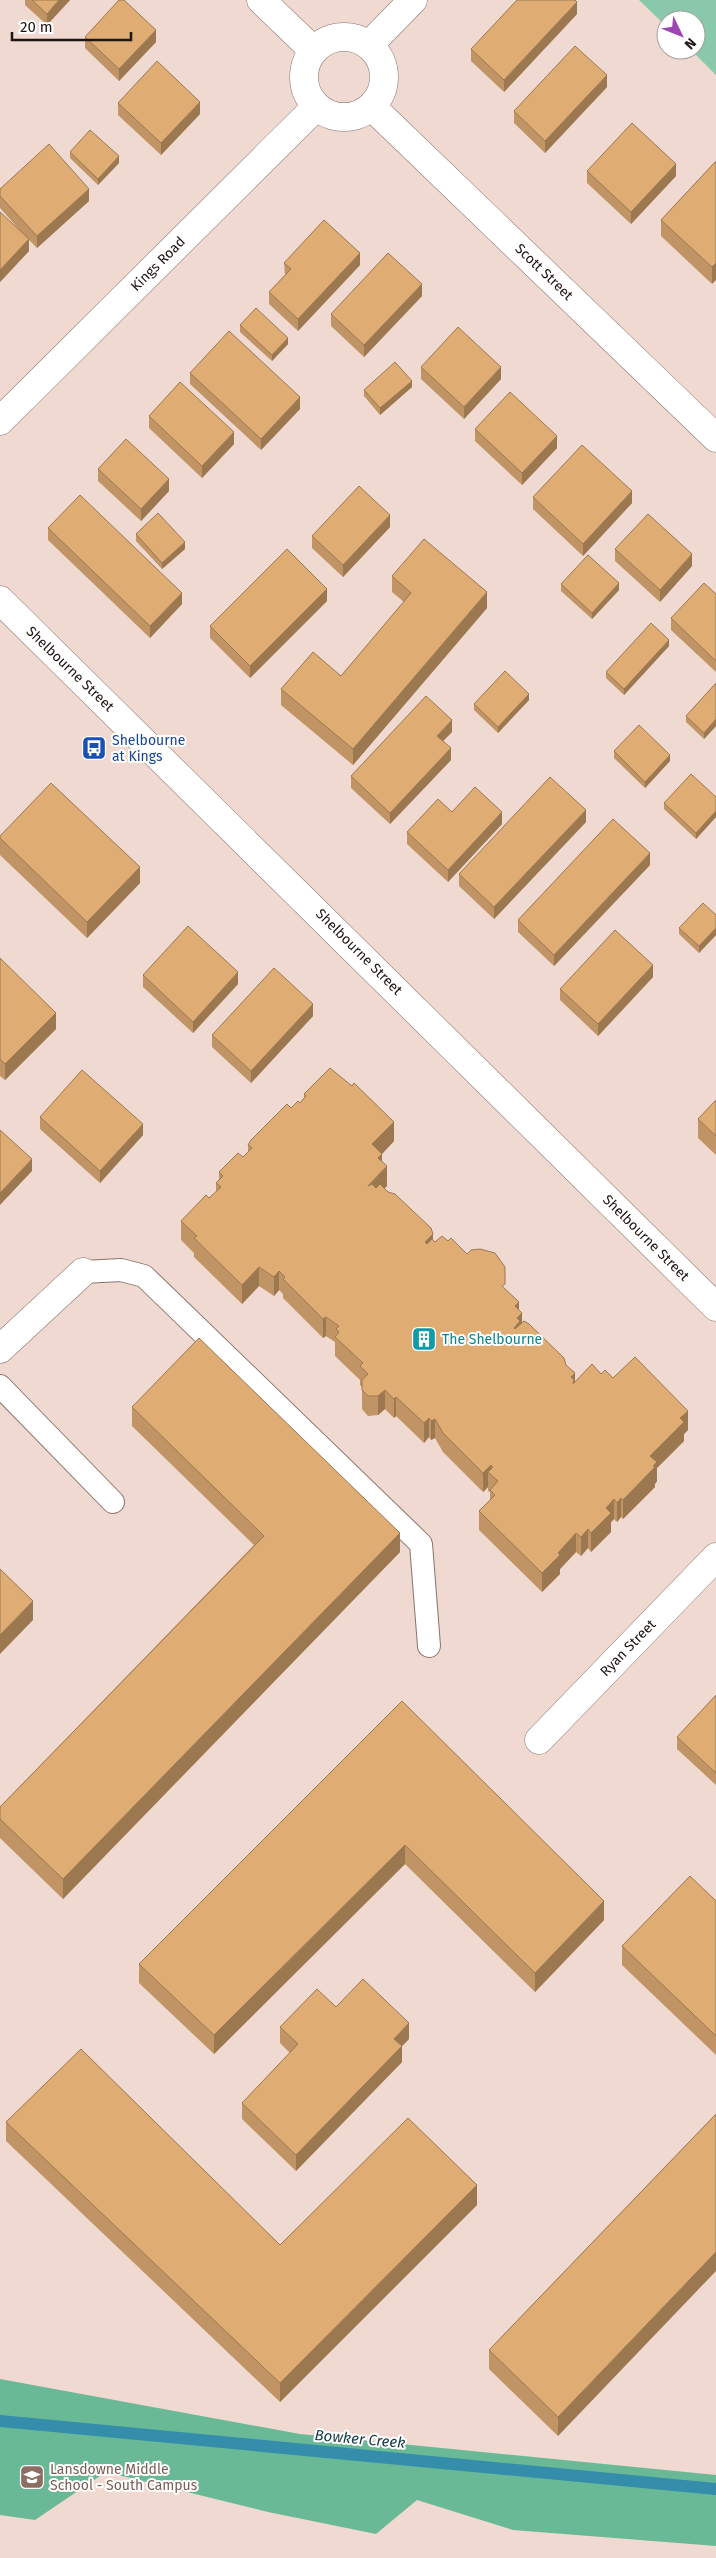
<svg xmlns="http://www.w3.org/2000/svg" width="716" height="2558" viewBox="0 0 716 2558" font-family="'Fira Sans',sans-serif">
	<rect width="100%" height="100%" fill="#f0d9d0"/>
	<!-- green -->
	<path fill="#89c8ab" d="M639,0H716V75L691,50H696V20H666V26Z"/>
	<!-- forest -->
	<path fill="#69b997" d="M0,2379L300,2434L716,2475V2546L513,2530L417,2500L376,2534L268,2512L106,2472L35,2520L0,2515Z"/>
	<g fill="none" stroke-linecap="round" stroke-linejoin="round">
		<!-- stream -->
		<path stroke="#338dab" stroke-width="12" d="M0,2421L716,2489"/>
		<defs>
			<g id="service">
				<path d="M83,1272L121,1270L144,1276L421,1544L429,1646"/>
				<path d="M0,1386L113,1502"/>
			</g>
			<g id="minor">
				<path d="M261,0L313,50"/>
				<circle cx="344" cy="77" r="40"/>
				<path d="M369,45L413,0"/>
				<path d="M372,107L716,438"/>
				<path d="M0,421L316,107"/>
				<path d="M0,1349L83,1272"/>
				<path d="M539,1740L716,1557"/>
			</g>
			<path id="secondary" d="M0,600L716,1307"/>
		</defs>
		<!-- service casing -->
		<use href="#service" stroke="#89746c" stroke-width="24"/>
		<!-- minor casing -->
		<use href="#minor" stroke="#89746c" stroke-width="29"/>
		<!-- secondary casing -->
		<use href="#secondary" stroke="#89746c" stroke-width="29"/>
		<!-- service -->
		<use href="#service" stroke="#fff" stroke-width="22"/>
		<!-- minor -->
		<use href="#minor" stroke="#fff" stroke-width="28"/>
		<!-- secondary -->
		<use href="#secondary" stroke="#fff" stroke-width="28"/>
	</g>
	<!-- wall -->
	<g fill="#c09464">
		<path d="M25,0H70L47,25L25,5Z"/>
		<path d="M577,14L504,92L471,61V49Z"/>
		<path d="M85,37L156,42L119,81L85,48Z"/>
		<path d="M607,87L545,153L514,123V111Z"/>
		<path d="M118,103L200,114L161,155L118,115Z"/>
		<path d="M70,152L119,163L98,185L70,158Z"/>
		<path d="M716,161L712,284L661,236V220Z"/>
		<path d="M587,171L676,176L631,224L587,183Z"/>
		<path d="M0,189L89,201L37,248L29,240V251L0,282V212L23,234L0,208Z"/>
		<path d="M284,263L360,265L298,331L269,304V292L285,275Z"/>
		<path d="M422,296L364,357L331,326V314Z"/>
		<path d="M240,325L288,344L272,361L240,332Z"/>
		<path d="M421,367L501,379L464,419L421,379Z"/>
		<path d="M190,373L300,409L261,450L190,384Z"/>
		<path d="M412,387L380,415L364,396V390Z"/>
		<path d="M149,416L234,444L202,478L149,428Z"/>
		<path d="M475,429L557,448L522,485L475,441Z"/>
		<path d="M98,469L169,491L141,521L98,481Z"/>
		<path d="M533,497L632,503L583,556L533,509Z"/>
		<path d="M390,527L343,577L312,548V536Z"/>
		<path d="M48,528L182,604L150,638L48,540Z"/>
		<path d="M136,534L185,549L162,569L136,541Z"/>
		<path d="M615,549L692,566L660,602L615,561Z"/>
		<path d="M392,576L487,608L353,765L281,705V689L341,676L404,602L392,592Z"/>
		<path d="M561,584L619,590L592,619L561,591Z"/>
		<path d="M716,594V672L671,630V618Z"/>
		<path d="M327,601L250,678L210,638V626Z"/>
		<path d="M669,646L624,695L606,678V672Z"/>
		<path d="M716,683V726L704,739L686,722V716Z"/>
		<path d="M529,700L498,733L474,710V704Z"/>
		<path d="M452,732L443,741L451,760L390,824L351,788V776Z"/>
		<path d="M614,751L670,761L645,788L614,758Z"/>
		<path d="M716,797V817L696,839L664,809V803Z"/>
		<path d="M452,812L502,824L448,882L407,844V832Z"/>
		<path d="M586,822L494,919L459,886V874Z"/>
		<path d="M0,836L140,883L87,938L0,855Z"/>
		<path d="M650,865L554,966L518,932V920Z"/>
		<path d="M716,915V935L699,953L679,934V928Z"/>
		<path d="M0,958L56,1029L5,1080L0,1076Z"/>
		<path d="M143,975L238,984L193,1033L143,987Z"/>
		<path d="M653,977L598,1036L560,1000V989Z"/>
		<path d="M313,1016L251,1083L212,1047V1035Z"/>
		<path d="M304,1094L394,1141L382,1154V1161L387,1186L384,1188L435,1242L448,1241L467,1254L505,1289L519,1310L522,1323L566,1365L575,1383L601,1374L613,1378L688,1430L684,1434V1441L657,1468V1481L655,1484V1487L623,1519L621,1517L617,1522L614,1519L611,1522V1532L591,1552L588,1548L581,1556L576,1552L560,1569V1574L542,1592L479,1530V1511L490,1500V1492L488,1491V1487L483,1492L443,1452L435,1438L431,1440L429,1437L424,1443L396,1416L394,1418L385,1409L378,1415L368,1416L362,1409V1387L360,1385V1380L335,1356V1342L326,1336L323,1338L283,1298V1294L279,1290L274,1296L259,1286L242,1304L194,1257V1253L181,1240V1221L209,1198L216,1192V1183L219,1179V1172L243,1157L248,1152V1145L291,1108L300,1103L304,1098Z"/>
		<path d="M716,1100V1155L698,1138V1119Z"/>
		<path d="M40,1117L143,1135L100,1183L40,1129Z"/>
		<path d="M132,1407L400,1552L63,1899L0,1838V1807L254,1545L132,1426Z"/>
		<path d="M716,1695V1785L677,1749V1737Z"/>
		<path d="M402,1701L604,1920L535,1992L405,1864L214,2054L139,1983V1964Z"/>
		<path d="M716,1901V2055L622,1965V1946Z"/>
		<path d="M336,2007L409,2039L402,2046V2062L296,2171L242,2119V2103L290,2053L280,2043V2027Z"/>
		<path d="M716,2114L558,2436L489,2369V2350Z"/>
		<path d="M6,2122L280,2245L477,2205L280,2402L6,2141Z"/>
	</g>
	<!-- shaded-wall -->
	<g fill="#9c7851">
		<path d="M59,0H70L47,25V14Z"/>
		<path d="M577,2V14L504,92V80Z"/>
		<path d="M156,30V42L119,81V69Z"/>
		<path d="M607,75V87L545,153V141Z"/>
		<path d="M200,102V114L161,155V143Z"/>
		<path d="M119,156V163L98,185V179Z"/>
		<path d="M676,164V176L631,224V212Z"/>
		<path d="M89,189V201L37,248V236Z"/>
		<path d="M29,239V251L0,282V270Z"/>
		<path d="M360,253V265L298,331V319Z"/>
		<path d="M716,263V280L712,284V267Z"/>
		<path d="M422,284V296L364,357V345Z"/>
		<path d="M288,338V344L272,361V355Z"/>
		<path d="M501,367V379L464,419V407Z"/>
		<path d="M412,381V387L380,415V408Z"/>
		<path d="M300,397V409L261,450V439Z"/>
		<path d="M234,432V444L202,478V466Z"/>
		<path d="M557,436V448L522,485V473Z"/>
		<path d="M169,479V491L141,521V509Z"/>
		<path d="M632,491V503L583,556V544Z"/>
		<path d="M390,515V527L343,577V565Z"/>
		<path d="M185,542V549L162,569V563Z"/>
		<path d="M692,554V566L660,602V590Z"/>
		<path d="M619,583V590L592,619V613Z"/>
		<path d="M327,589V601L250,678V666Z"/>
		<path d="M487,592V608L353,765V749Z"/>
		<path d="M182,593V604L150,638V626Z"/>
		<path d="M669,640V646L624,695V689Z"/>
		<path d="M529,694V700L498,733V727Z"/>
		<path d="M716,719V726L704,739V733Z"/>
		<path d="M452,720V732L437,747V736Z"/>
		<path d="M451,748V760L390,824V813Z"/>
		<path d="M670,755V761L645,788V782Z"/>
		<path d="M586,810V822L494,919V907Z"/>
		<path d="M716,811V817L696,839V833Z"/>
		<path d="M502,812V824L448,882V870Z"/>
		<path d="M650,853V865L554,966V955Z"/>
		<path d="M140,867V883L87,938V922Z"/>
		<path d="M716,928V935L699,953V946Z"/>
		<path d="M653,965V977L598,1036V1024Z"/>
		<path d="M238,972V984L193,1033V1022Z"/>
		<path d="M313,1004V1016L251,1083V1071Z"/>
		<path d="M56,1013V1029L5,1080V1064Z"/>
		<path d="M394,1122V1141L382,1154V1172L387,1166V1186L368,1205V1186L372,1144Z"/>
		<path d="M143,1124V1135L100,1183V1171Z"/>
		<path d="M32,1159V1171L0,1205V1193Z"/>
		<path d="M433,1234V1253L425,1242Z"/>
		<path d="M259,1267V1286L242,1304V1285Z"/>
		<path d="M279,1271V1290L274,1296V1277Z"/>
		<path d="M519,1302V1316L522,1313V1332L520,1340L514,1328L515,1306Z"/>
		<path d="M326,1317V1336L323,1338V1319Z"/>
		<path d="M575,1373V1392L571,1377Z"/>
		<path d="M385,1390V1409L378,1415V1396Z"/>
		<path d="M396,1397V1416L394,1418V1399Z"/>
		<path d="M688,1411V1430L684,1434V1441L657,1468V1481L655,1484V1487L623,1519V1500L650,1456L680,1418Z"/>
		<path d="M429,1418V1437L424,1443V1423Z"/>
		<path d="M435,1419V1438L431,1440V1421Z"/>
		<path d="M491,1465V1474L488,1472V1487L483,1492V1473Z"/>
		<path d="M621,1498V1517L617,1522V1503Z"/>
		<path d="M614,1499V1519L611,1522V1532L591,1552V1533L606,1508Z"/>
		<path d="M588,1529V1548L581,1556V1537Z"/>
		<path d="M400,1533V1552L63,1899V1879Z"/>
		<path d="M576,1533V1552L560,1569V1574L542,1592V1573L558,1553Z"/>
		<path d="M33,1601V1620L0,1654V1635Z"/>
		<path d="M405,1845V1864L214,2054V2035Z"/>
		<path d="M604,1901V1920L535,1992V1973Z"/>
		<path d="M409,2023V2039L402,2046V2062L296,2171V2155L394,2039Z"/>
		<path d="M477,2185V2205L280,2402V2383Z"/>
		<path d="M716,2252V2271L558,2436V2417Z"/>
	</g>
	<!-- building -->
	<g fill="#dfac74" stroke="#9c7851">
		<path d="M32,0H59L47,14Z"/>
		<path d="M119,0H124L156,30L119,69L85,37Z"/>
		<path d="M517,0H575L577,2L504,80L471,49Z"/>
		<path d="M575,46L607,75L545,141L514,111Z"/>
		<path d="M157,61L200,102L161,143L118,103Z"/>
		<path d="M632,123L676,164L631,212L587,171Z"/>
		<path d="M90,130L119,156L98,179L70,152Z"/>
		<path d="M49,144L89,189L37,236L0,196V189Z"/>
		<path d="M716,161V263L712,267L661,220Z"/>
		<path d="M0,212L29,239L0,270Z"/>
		<path d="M324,220L360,253L298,319L269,292L291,269L284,263Z"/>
		<path d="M388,253L422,284L364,345L331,314Z"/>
		<path d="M256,308L288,338L272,355L240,325Z"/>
		<path d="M458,327L501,367L464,407L421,367Z"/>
		<path d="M229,331L300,397L261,439L190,373Z"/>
		<path d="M395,362L412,381L380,408L364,390Z"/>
		<path d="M180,382L234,432L202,466L149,416Z"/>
		<path d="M510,392L557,436L522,473L475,429Z"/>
		<path d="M126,439L169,479L141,509L98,469Z"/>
		<path d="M582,445L632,491L583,544L533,497Z"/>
		<path d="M359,486L390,515L343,565L312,536Z"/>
		<path d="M80,495L182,593L150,626L48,528Z"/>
		<path d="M158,513L185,542L162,563L136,534Z"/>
		<path d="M648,514L692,554L660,590L615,549Z"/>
		<path d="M424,539L487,592L353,749L281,689L313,652L341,676L411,593L392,576Z"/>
		<path d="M287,549L327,589L250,666L210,626Z"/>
		<path d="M588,555L619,583L592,613L561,584Z"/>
		<path d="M704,583L716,594V661L671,618Z"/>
		<path d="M651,623L669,640L624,689L606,672Z"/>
		<path d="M505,671L529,694L498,727L474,704Z"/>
		<path d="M716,683V719L704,733L686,716Z"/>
		<path d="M426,696L452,720L437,736L451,748L390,813L351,776Z"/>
		<path d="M639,725L670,755L645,782L614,751Z"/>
		<path d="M691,774L716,797V811L696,833L664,803Z"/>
		<path d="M550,777L586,810L494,907L459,874Z"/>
		<path d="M51,783L140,867L87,922L0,838V836Z"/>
		<path d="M475,787L502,812L448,870L407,832L438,799L452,812Z"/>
		<path d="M613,819L650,853L554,955L518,920Z"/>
		<path d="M703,903L716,915V928L699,946L679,928Z"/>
		<path d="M188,926L238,972L193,1022L143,975Z"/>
		<path d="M615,930L653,965L598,1024L560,989Z"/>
		<path d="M0,958L56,1013L5,1064L0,1059Z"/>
		<path d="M274,968L313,1004L251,1071L212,1035Z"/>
		<path d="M330,1068L352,1086L354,1083L394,1122L372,1144L382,1154L378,1158L387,1166L368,1186L372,1184L376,1188L380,1184L388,1192L395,1194L431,1228L433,1234L425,1242L427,1244L432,1239L435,1242L442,1236L448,1241L451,1238L467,1254L471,1250L480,1249L495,1253L505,1267V1284L502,1286L519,1302L515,1306L522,1313L517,1318L520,1321L514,1328L515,1329L524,1321L529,1324L564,1358L566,1365L575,1373L571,1377L574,1380L573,1384L592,1364L601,1374L605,1370L613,1378L635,1357L688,1411L680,1418L684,1422L650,1456L657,1462L653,1466L655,1467L623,1500L621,1498L617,1503L614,1499L606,1508L611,1513L591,1533L588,1529L581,1537L576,1533L558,1553L560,1555L542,1573L479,1511L495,1495L490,1490L498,1481L488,1472L493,1467L491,1465L483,1473L443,1433L435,1419L431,1421L429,1418L424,1423L396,1397L394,1399L385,1390L378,1396H368L362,1390V1380L368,1374L360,1366L363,1363L335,1337L339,1332L336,1329L339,1326L326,1317L323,1319L283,1279L285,1277L279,1271L274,1277L259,1267L242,1285L194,1238L197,1236L181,1221L206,1195L209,1198L221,1187L216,1183L223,1176L219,1172L238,1153L243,1157L252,1148L248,1145L251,1140L287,1104L291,1108L298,1101L300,1103L306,1096L304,1094Z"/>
		<path d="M82,1070L143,1124L100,1171L40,1117Z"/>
		<path d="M716,1100V1136L698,1119Z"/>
		<path d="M0,1130L32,1159L0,1193Z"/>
		<path d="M199,1338L400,1533L63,1879L0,1819V1807L264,1536L132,1407Z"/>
		<path d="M0,1569L33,1601L0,1635Z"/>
		<path d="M716,1695V1773L677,1737Z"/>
		<path d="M402,1701L604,1901L535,1973L405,1845L214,2035L139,1964Z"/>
		<path d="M690,1876L716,1901V2036L622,1946Z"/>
		<path d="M363,1979L409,2023L394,2039L402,2046L296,2155L242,2103L298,2044L280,2027L317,1989L336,2007Z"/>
		<path d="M81,2049L280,2245L408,2118L477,2185L280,2383L6,2122Z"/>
		<path d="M716,2114V2252L558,2417L489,2350Z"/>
	</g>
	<!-- icons -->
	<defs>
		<symbol id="bus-square" viewBox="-11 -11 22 22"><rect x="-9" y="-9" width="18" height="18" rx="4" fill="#1a4fb4" stroke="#fff"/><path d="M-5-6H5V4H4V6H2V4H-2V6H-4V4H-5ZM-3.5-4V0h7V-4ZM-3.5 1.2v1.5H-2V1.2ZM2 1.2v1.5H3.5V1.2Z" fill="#fff"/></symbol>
		<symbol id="building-square" viewBox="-11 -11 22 22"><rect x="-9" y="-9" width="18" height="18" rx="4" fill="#0f9aa8" stroke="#fff"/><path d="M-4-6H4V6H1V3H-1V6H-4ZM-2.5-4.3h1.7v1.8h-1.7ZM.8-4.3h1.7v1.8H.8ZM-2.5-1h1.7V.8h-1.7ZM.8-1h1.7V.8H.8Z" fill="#fff"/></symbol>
		<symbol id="school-square" viewBox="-11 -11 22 22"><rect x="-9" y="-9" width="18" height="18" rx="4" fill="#8d6e63" stroke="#fff"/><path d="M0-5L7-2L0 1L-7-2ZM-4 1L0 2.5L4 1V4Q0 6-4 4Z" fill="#fff"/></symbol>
	</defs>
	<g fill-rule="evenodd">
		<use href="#bus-square" x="80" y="734" width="28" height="28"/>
		<use href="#building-square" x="410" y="1325" width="28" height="28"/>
		<use href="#school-square" x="18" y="2463" width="28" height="28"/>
	</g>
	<g text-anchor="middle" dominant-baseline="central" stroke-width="4" stroke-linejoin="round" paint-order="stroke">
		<!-- street labels -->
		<g font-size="14" fill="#1d1512" stroke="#fff">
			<text transform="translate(158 264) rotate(-45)">Kings Road</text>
			<text transform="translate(544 272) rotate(44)">Scott Street</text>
			<text transform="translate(70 669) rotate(44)">Shelbourne Street</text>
			<text transform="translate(359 952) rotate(45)">Shelbourne Street</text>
			<text transform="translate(646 1238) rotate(45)">Shelbourne Street</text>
			<text transform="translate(628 1648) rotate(-46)">Ryan Street</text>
		</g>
		<!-- transit labels -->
		<g font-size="14" fill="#164399" stroke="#fff" text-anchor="start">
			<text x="112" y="740">Shelbourne<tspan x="112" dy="16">at Kings</tspan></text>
		</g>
		<!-- culture labels -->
		<g font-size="14" fill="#0d838f" stroke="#fff" text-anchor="start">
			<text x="442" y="1339">The Shelbourne</text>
		</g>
		<!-- education labels -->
		<g font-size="14" fill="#785e54" stroke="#fff" text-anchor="start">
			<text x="50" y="2469">Lansdowne Middle<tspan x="50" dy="16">School - South Campus</tspan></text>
		</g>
		<!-- water labels -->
		<g font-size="15" font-style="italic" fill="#123a47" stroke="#fff">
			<text transform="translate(360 2439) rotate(5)">Bowker Creek</text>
		</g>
	</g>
	<!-- north arrow -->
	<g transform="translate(681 35) rotate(133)"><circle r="24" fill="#ffffff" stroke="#a5a1a0"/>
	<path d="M0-4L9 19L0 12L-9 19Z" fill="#9d47b4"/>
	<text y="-8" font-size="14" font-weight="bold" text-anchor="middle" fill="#1d1512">N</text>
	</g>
	<!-- scale -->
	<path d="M12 32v8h119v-8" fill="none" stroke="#1d1512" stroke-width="2.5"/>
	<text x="20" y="32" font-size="15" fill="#1d1512" stroke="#ffffff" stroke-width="4" paint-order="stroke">20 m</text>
</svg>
